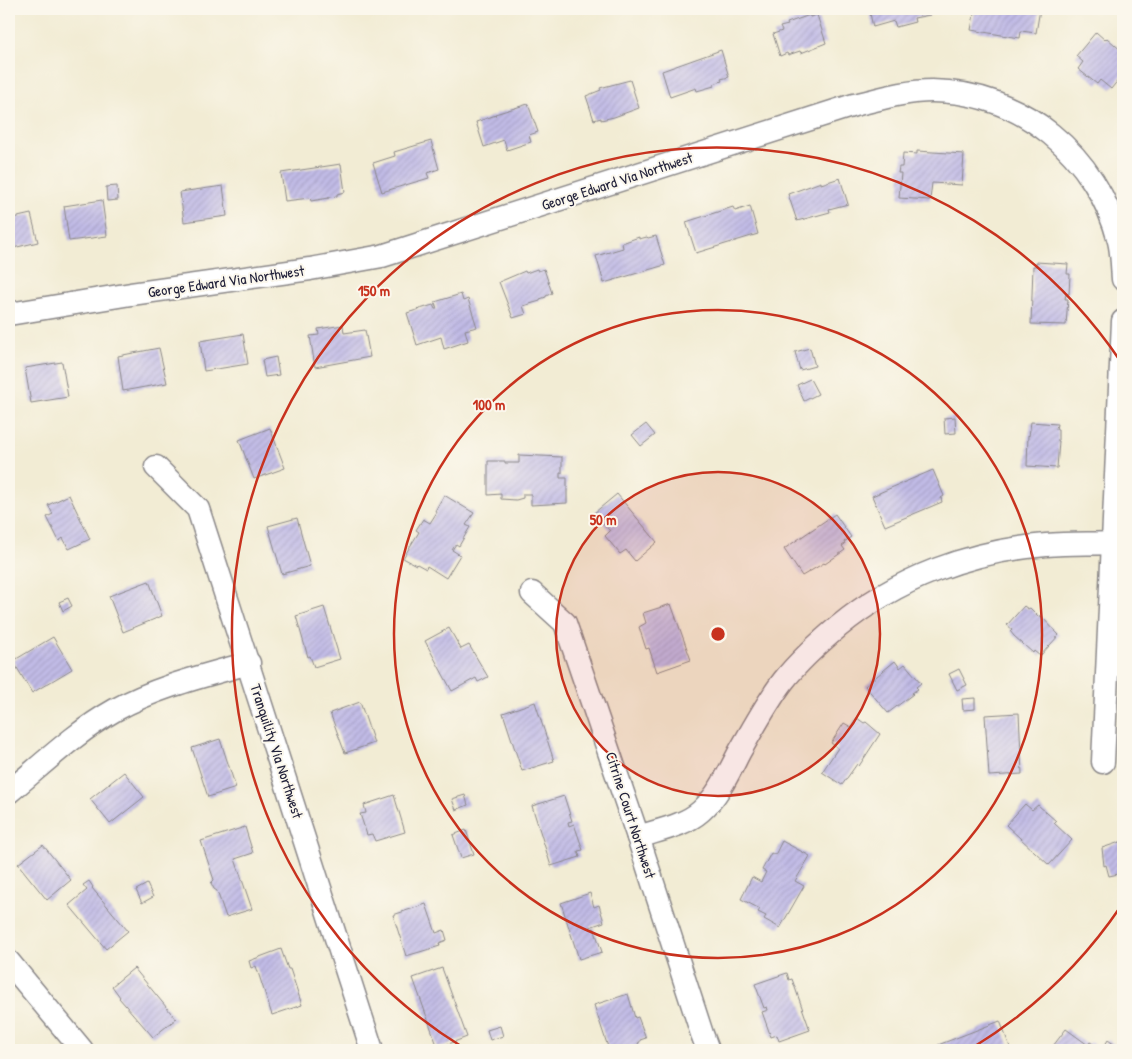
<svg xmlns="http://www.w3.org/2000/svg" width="1132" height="1059" viewBox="0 0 1132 1059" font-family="'Patrick Hand',sans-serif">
	<defs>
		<pattern id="building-hatch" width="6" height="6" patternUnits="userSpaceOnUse" patternTransform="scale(1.25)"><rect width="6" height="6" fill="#c1bbe6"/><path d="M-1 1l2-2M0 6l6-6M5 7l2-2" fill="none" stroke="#a6a0c6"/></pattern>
	</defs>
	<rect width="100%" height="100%" fill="#fbf7ec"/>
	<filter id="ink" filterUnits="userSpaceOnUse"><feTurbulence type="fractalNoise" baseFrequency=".02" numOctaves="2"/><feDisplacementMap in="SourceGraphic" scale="10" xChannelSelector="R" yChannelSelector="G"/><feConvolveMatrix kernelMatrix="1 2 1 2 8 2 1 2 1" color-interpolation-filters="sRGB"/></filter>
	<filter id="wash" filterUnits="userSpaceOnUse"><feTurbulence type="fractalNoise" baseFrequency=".0096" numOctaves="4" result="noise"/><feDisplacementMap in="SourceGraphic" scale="20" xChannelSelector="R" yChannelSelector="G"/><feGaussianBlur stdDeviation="1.12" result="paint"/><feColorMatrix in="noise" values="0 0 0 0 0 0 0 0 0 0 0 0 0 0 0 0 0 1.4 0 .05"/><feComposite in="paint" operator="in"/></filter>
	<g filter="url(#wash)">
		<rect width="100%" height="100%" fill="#f2ecd4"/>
		<g id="blocks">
			<!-- building -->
			<g fill="url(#building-hatch)">
				<path d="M869,9H928L930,15L914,18L915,22L896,27L894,21L873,27Z"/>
				<path d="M975,9H1040L1036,33L1021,31L1020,38L971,30Z"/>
				<path d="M810,15V17L817,15L826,43L801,53L800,51L788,55L787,53L780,56L773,34L782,31L780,27L788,25L787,23Z"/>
				<path d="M1096,32L1105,40L1107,38L1123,52L1122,55L1123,56V74L1111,89L1100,80L1097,84L1078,69L1083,62L1076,56Z"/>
				<path d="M721,50L729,77L721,79L722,81L714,84V86L697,91L696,88L670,97L662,71Z"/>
				<path d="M630,80L639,108L614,117L601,120V118L594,120L586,96L601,90L600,88Z"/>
				<path d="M528,104L538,132L529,135L531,142L507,150L504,140L484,147L476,122L496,115L495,114Z"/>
				<path d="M431,141L439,169L427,173L429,178L382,192L373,163L395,156L394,152Z"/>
				<path d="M917,151L964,154L962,185L932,183L930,200L899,198L901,173H898L899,167H902L903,153L917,154Z"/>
				<path d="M341,164L345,192L337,194V196L329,197V198L311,201L310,198L285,201L281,173Z"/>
				<path d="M840,178L848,204L829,209L830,212L797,221L788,194L821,182V184Z"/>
				<path d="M117,186L118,200L107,201L106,187Z"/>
				<path d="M223,186L227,216L184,222L180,192Z"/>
				<path d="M102,200L107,236L69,241L64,206Z"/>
				<path d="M750,206L758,234L696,253L686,222L733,207L735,211Z"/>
				<path d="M31,214L38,242L9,249V219Z"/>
				<path d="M656,236L665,265L604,283L596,256L623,248L622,243L639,237V239L647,237L648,238Z"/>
				<path d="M1036,262L1068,264L1067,274H1070L1069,294H1066L1065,299H1068L1066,325L1031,324L1033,266H1036Z"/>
				<path d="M537,269L538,271L544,269L552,293L546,296V297L540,299V301L523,306L526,314L513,318L499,282L525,271L526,273Z"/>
				<path d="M461,294L463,301L468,299L477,327L465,330L468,341L444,349L441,337L417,345L407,313L433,305L435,309H437L435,302Z"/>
				<path d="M343,325L344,333L365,330L370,357L315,367L310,336L319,335L318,329Z"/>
				<path d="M243,334L248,364L204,371L200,341Z"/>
				<path d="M159,348L167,383L123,391L118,356Z"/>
				<path d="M810,348L815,366L800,370L795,352Z"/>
				<path d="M276,357L279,375L265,377L262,360Z"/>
				<path d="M62,362L68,397L31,403L25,368Z"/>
				<path d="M810,379L818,394L804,401L797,385Z"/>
				<path d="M955,417L956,433L945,434L944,418Z"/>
				<path d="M1031,422L1057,424L1056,429H1058V441H1059L1057,468L1027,466L1028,435L1029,436Z"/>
				<path d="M646,424L655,435L641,446L632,435Z"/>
				<path d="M270,428L285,468L254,479L239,440Z"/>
				<path d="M519,455L562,457V473H560V478H567V503L531,505V494H523V498L516,500L501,499V494L488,495V461H505V463H519Z"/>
				<path d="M933,470L944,496L941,498L942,502L885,526L872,496Z"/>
				<path d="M617,494L657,542L635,561L626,550L620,554L605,536L610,531L594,513Z"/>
				<path d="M69,495L90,539L69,549L63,538L59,541L47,517L53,514L48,505Z"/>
				<path d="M444,495L474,513L466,525L470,527L459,546L456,544L452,550L460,555L446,578L427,566L426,569L417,564L416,565L403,558L419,532L416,530L423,519L430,523L437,512L435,511Z"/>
				<path d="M835,514L851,537L844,542L845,544L842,546L845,550L825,564L824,563L802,576L784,549Z"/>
				<path d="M297,518L310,566L282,574L268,526Z"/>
				<path d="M149,581L162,616L123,632L109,596Z"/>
				<path d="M68,598L72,606L63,611L59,602Z"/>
				<path d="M671,604L691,660L657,672L649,648L646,649L639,627L646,623L643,613Z"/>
				<path d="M1024,606L1028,609L1030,608L1039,617L1040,615L1059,635L1040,656L1034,651L1033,653L1014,636L1010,631L1012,629L1007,625Z"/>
				<path d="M324,607L340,659L314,667L310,656L308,657L296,616Z"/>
				<path d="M449,628L461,649L469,645L488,677L478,682L476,678L452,691L425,641Z"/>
				<path d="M53,637L72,669L32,693L13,661Z"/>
				<path d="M895,661L900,668L905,664L921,683L916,687L918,689L912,693L913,694L888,713L865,686Z"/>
				<path d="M959,669L967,685L957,690L949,674Z"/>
				<path d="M975,698V709L963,710L962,699Z"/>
				<path d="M360,702L374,743L345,753L330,713Z"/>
				<path d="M535,702L554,761L522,771L503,713Z"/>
				<path d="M1019,713L1022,774L989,776L985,715Z"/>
				<path d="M857,718L864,723L866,722L880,734L859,766L857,764L842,785L822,772L838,748L831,743L844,723L851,727Z"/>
				<path d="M220,739L236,788L208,797L192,748Z"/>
				<path d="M124,772L144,797L110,824L90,799Z"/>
				<path d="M394,795L405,832L375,841L372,834L367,835L360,814L366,813L364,805Z"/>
				<path d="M465,795L468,805L456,810L452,799Z"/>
				<path d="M564,796L572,821L568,822L569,826L574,824L583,850L578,851L580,857L551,866L532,806Z"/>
				<path d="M1025,804L1032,810L1038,805L1056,821L1054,823L1072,840L1049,865L1006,825Z"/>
				<path d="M245,827L253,853L235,859L252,909L226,917L217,891L214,889L211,883L214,880L201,841Z"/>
				<path d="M466,830L474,854L461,858L453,835Z"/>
				<path d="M782,841L810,856L795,881L804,886L780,928L764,919L766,916L758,912L760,909L741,899L752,877L761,882L766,872L762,870L771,853L775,855Z"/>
				<path d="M1123,841V873L1109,876L1106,865L1104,866L1102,848Z"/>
				<path d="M43,845L71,880L47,900L18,864Z"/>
				<path d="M89,881L93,887L92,888L128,931L106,949L69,905L87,890L83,885Z"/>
				<path d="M147,884L153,897L142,903L136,890Z"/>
				<path d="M590,893L594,907L599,905L604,922L590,927L591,929L594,928L602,952L579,959L561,903Z"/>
				<path d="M426,904L436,933L444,930L447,940L439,943L440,946L406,956L393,915Z"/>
				<path d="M281,949L288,969H290L302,1005L272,1015L256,966L251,968L249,961Z"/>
				<path d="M134,968L176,1019L153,1037L119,998L120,997L112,986Z"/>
				<path d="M442,968L467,1037L438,1048L413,978Z"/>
				<path d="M787,973L789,980L792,979L810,1030L779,1041L777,1035L771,1037L762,1012L768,1010L767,1007L764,1008L755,984Z"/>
				<path d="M628,994L635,1018L638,1017L646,1038L640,1040V1042L638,1043L641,1050H609L594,1005Z"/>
				<path d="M1000,1021L1010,1047L1008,1048L1009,1050H940L938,1045Z"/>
				<path d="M500,1026L503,1036L490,1040L487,1030Z"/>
				<path d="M1066,1029L1088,1045L1090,1042L1102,1050L1108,1040L1122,1050H1050Z"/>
			</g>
		</g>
	</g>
	<g filter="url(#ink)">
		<use href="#blocks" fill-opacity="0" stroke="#8a8788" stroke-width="1"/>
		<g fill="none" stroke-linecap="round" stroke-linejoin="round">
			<defs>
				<g id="minor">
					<path d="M9,314L131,294L310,269L382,256L854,105C880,99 905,91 932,91C1022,92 1097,155 1119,241C1122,253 1122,267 1123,279"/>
					<path d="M156,467L198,509L372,1050"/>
					<path d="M532,593L565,623L638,837L702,1034L708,1050"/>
					<path d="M1103,762L1123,321"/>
					<path d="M9,792C43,764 76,732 115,710C157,687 203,676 249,663"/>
					<path d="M638,837C659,830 684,826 701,811C719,795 729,772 740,751C754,727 767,702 784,680C800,660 819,643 838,627C897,578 970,551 1046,545C1069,543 1092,544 1114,543"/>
					<path d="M9,962L82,1050"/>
				</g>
			</defs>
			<!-- minor casing -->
			<use href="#minor" stroke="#8a8788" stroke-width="25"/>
			<!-- minor -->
			<use href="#minor" stroke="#fff" stroke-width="22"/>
		</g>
	</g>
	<!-- distance rings -->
	<circle cx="718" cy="634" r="162" fill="#c8321e" fill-opacity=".12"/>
	<g fill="none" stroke="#c8321e" stroke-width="2.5">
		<circle cx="718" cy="634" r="162"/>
		<circle cx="718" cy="634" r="324"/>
		<path d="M1121 906A486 486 0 0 1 972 1048M464 1048A486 486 0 1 1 1121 362"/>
	</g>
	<g text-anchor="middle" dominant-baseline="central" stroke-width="4" stroke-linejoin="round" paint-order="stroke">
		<!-- street labels -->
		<g font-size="15" fill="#22223b" stroke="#fbf7ec">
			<text transform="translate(617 181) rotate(-18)">George Edward Via Northwest</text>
			<text transform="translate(226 281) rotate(-8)">George Edward Via Northwest</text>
			<text transform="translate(277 751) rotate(72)">Tranquility Via Northwest</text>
			<text transform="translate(631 815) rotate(72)">Citrine Court Northwest</text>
		</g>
	</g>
	<circle cx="718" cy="634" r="8" fill="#c8321e" stroke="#fbf7ec" stroke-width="2.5"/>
	<g font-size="15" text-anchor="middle" font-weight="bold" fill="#c8321e" stroke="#fbf7ec" stroke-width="4" stroke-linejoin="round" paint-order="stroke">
		<text x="374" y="296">150 m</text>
		<text x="489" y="410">100 m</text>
		<text x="603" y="525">50 m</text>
	</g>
	<!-- margin -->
	<rect width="1132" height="1059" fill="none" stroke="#fbf7ec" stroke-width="30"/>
</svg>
